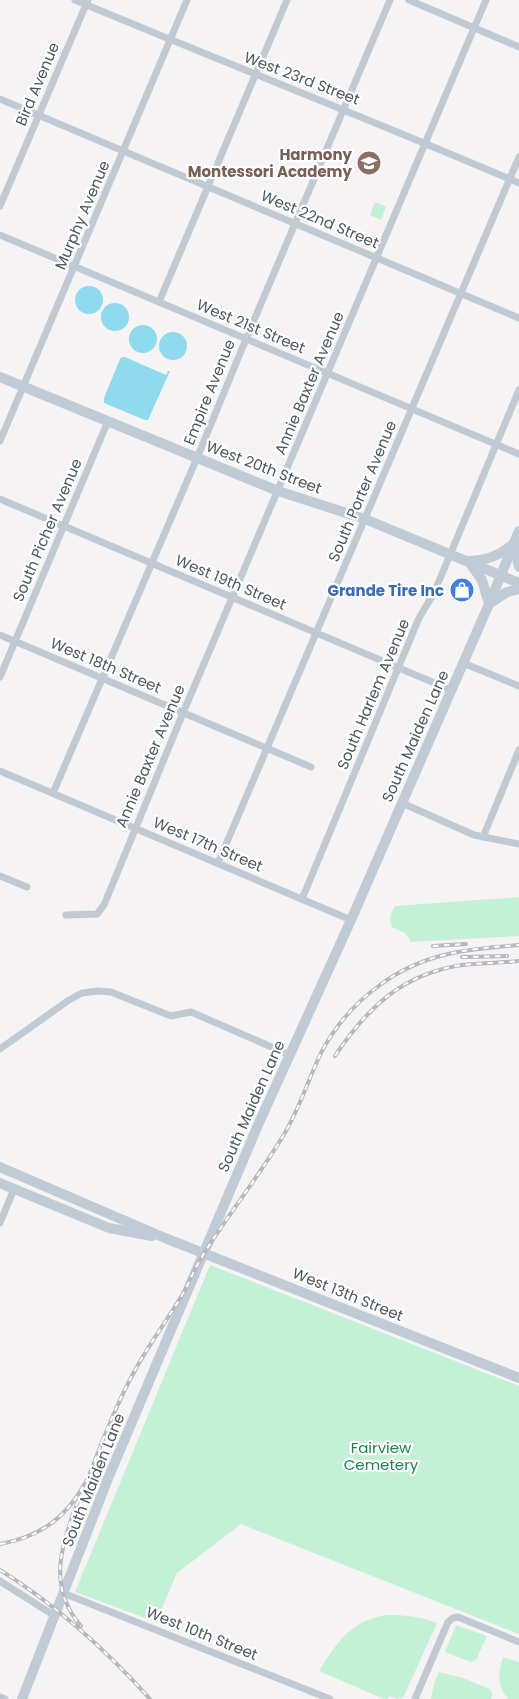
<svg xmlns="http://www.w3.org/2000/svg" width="519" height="1699" viewBox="0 0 519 1699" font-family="Poppins,sans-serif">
	<rect width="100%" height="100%" fill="#f5f3f3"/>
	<!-- green -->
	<g fill="#c3f1d5">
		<path d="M375,202L386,207L381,220L370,215Z"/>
		<path d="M519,897V936L411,942L405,933L392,927C389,918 390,914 395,906Z"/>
		<path d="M210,1265L519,1386V1634L241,1524L177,1573L156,1622L75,1592Z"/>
		<path d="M386,1615C404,1615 420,1616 437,1623L403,1698L397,1699L389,1696L388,1699H384L319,1671C337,1643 350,1621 386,1615Z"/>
		<path d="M456,1625L487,1636L476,1660L471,1662L445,1652Z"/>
		<path d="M503,1657L519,1662V1699H508C497,1686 498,1672 503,1657Z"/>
		<path d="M439,1672L463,1678L490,1689L493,1695L491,1699H431L434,1683Z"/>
	</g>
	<!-- water -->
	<g fill="#90daee">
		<circle cx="89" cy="300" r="14"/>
		<circle cx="115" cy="317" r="14"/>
		<circle cx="143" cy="339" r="14"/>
		<circle cx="173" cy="346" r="14"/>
		<path d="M122,357H125L166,375L168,371H170L148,420H145L104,403V398L120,359Z"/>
	</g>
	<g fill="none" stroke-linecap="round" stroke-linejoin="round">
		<!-- street -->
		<g stroke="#c1cad2" stroke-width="7">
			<path d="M75,0C223,62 372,120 519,183"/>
			<path d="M409,0L519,47"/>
			<path d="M0,99L519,318"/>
			<path d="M0,206L88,0"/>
			<path d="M0,235L519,454"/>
			<path d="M159,302L287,0"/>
			<path d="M0,441L187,0"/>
			<path d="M0,499L451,690"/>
			<path d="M0,635L311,767"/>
			<path d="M463,663L519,686"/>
			<path d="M0,677L108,421"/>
			<path d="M0,771L351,920"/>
			<path d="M53,793L197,458L246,339L390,0"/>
			<path d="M402,803L474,835L519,844"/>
			<path d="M483,837L519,750"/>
			<path d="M218,863L519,157"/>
			<path d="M0,876L27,887"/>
			<path d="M302,899L419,618L434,593L519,390"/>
			<path d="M66,915L97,914L104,905L183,713L486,0"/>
			<path d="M0,1049L69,1000L82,993L98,991L111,992L171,1016L191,1012L290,1055"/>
			<path d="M0,1223L14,1189"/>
			<path d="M0,1581L55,1616"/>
			<path d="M63,1593L330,1699"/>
			<path d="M0,1697L5,1699"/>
			<path d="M415,1699L448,1622L453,1618L458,1617L519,1642"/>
		</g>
		<!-- secondary -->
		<g stroke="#c1cbd6" stroke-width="10">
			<path d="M0,377L278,491L365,519L519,583"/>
			<path d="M514,544L519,567"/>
			<path d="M470,561C487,560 499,556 513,544"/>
			<path d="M469,562L482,580L489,604L507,592L519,589"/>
			<path d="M0,1167L165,1238L519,1378"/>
			<path d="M0,1183L109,1228L152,1236"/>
			<path d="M22,1699L109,1476L258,1125L351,920L489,604L519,531"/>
		</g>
		<defs>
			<g id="rail">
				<path d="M433,946L466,944"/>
				<path d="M462,957L507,956"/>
				<path d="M335,1056C367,1008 402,974 462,965C481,963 500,963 519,961"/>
				<path d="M78,1501C61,1544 47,1587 81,1626"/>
				<path d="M0,1544C44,1536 69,1515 89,1476C102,1441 116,1405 134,1372C149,1344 168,1319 184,1292C191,1278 197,1264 205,1252C230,1212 259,1176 283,1136C299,1110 308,1080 321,1053C335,1026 355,1003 380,985C423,953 467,949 519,945"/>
				<path d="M0,1570C56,1605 106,1650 150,1699"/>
			</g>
		</defs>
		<!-- rail casing -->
		<use href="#rail" stroke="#b5b8bd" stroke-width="4"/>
		<!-- rail -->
		<use href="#rail" stroke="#fff" stroke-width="2" stroke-dasharray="5.5" stroke-linecap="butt"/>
	</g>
	<!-- icons -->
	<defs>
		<symbol id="school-disc" viewBox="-11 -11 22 22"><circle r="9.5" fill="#8d6e63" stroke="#fff"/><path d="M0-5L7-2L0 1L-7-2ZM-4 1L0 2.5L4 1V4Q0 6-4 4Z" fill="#fff"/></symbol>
		<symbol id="shop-disc" viewBox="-11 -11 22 22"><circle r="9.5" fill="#3f7fe0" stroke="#fff"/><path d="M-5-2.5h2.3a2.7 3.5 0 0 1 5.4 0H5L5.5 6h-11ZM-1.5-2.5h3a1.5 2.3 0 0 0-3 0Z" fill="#fff"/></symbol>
	</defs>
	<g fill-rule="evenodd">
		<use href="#school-disc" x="355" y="149" width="28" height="28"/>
		<use href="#shop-disc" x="448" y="576" width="28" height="28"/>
	</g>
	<g text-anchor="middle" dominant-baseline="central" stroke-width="4.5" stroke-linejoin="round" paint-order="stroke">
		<!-- street labels -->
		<g font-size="15" fill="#4a5661" stroke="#fff">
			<text transform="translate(302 78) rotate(21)">West 23rd Street</text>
			<text transform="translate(37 84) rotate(-67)">Bird Avenue</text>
			<text transform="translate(82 215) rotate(-67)">Murphy Avenue</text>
			<text transform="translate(320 219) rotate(23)">West 22nd Street</text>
			<text transform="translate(251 326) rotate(23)">West 21st Street</text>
			<text transform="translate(309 383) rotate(-67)">Annie Baxter Avenue</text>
			<text transform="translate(209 392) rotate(-68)">Empire Avenue</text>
			<text transform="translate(264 467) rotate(21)">West 20th Street</text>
			<text transform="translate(362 491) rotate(-67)">South Porter Avenue</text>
			<text transform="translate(47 530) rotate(-67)">South Picher Avenue</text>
			<text transform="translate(231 582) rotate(23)">West 19th Street</text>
			<text transform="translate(106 665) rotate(23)">West 18th Street</text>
			<text transform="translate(373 694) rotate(-67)">South Harlem Avenue</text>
			<text transform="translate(415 736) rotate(-66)">South Maiden Lane</text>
			<text transform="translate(150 756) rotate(-67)">Annie Baxter Avenue</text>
			<text transform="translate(208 844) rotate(23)">West 17th Street</text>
			<text transform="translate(251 1106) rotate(-66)">South Maiden Lane</text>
			<text transform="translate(348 1294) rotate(22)">West 13th Street</text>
			<text transform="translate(93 1480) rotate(-68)">South Maiden Lane</text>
			<text transform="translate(202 1633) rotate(22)">West 10th Street</text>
		</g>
		<!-- education labels -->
		<g font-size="15" font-weight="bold" fill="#785e54" stroke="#fff" text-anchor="end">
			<text x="352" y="154">Harmony<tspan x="352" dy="17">Montessori Academy</tspan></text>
		</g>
		<!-- shop labels -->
		<g font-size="15" font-weight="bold" fill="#366cbe" stroke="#fff" text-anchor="end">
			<text x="444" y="590">Grande Tire Inc</text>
		</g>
		<!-- park labels -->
		<g font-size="15" fill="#17864f" stroke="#fff">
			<text x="381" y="1447">Fairview<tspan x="381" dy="17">Cemetery</tspan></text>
		</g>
	</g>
</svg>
